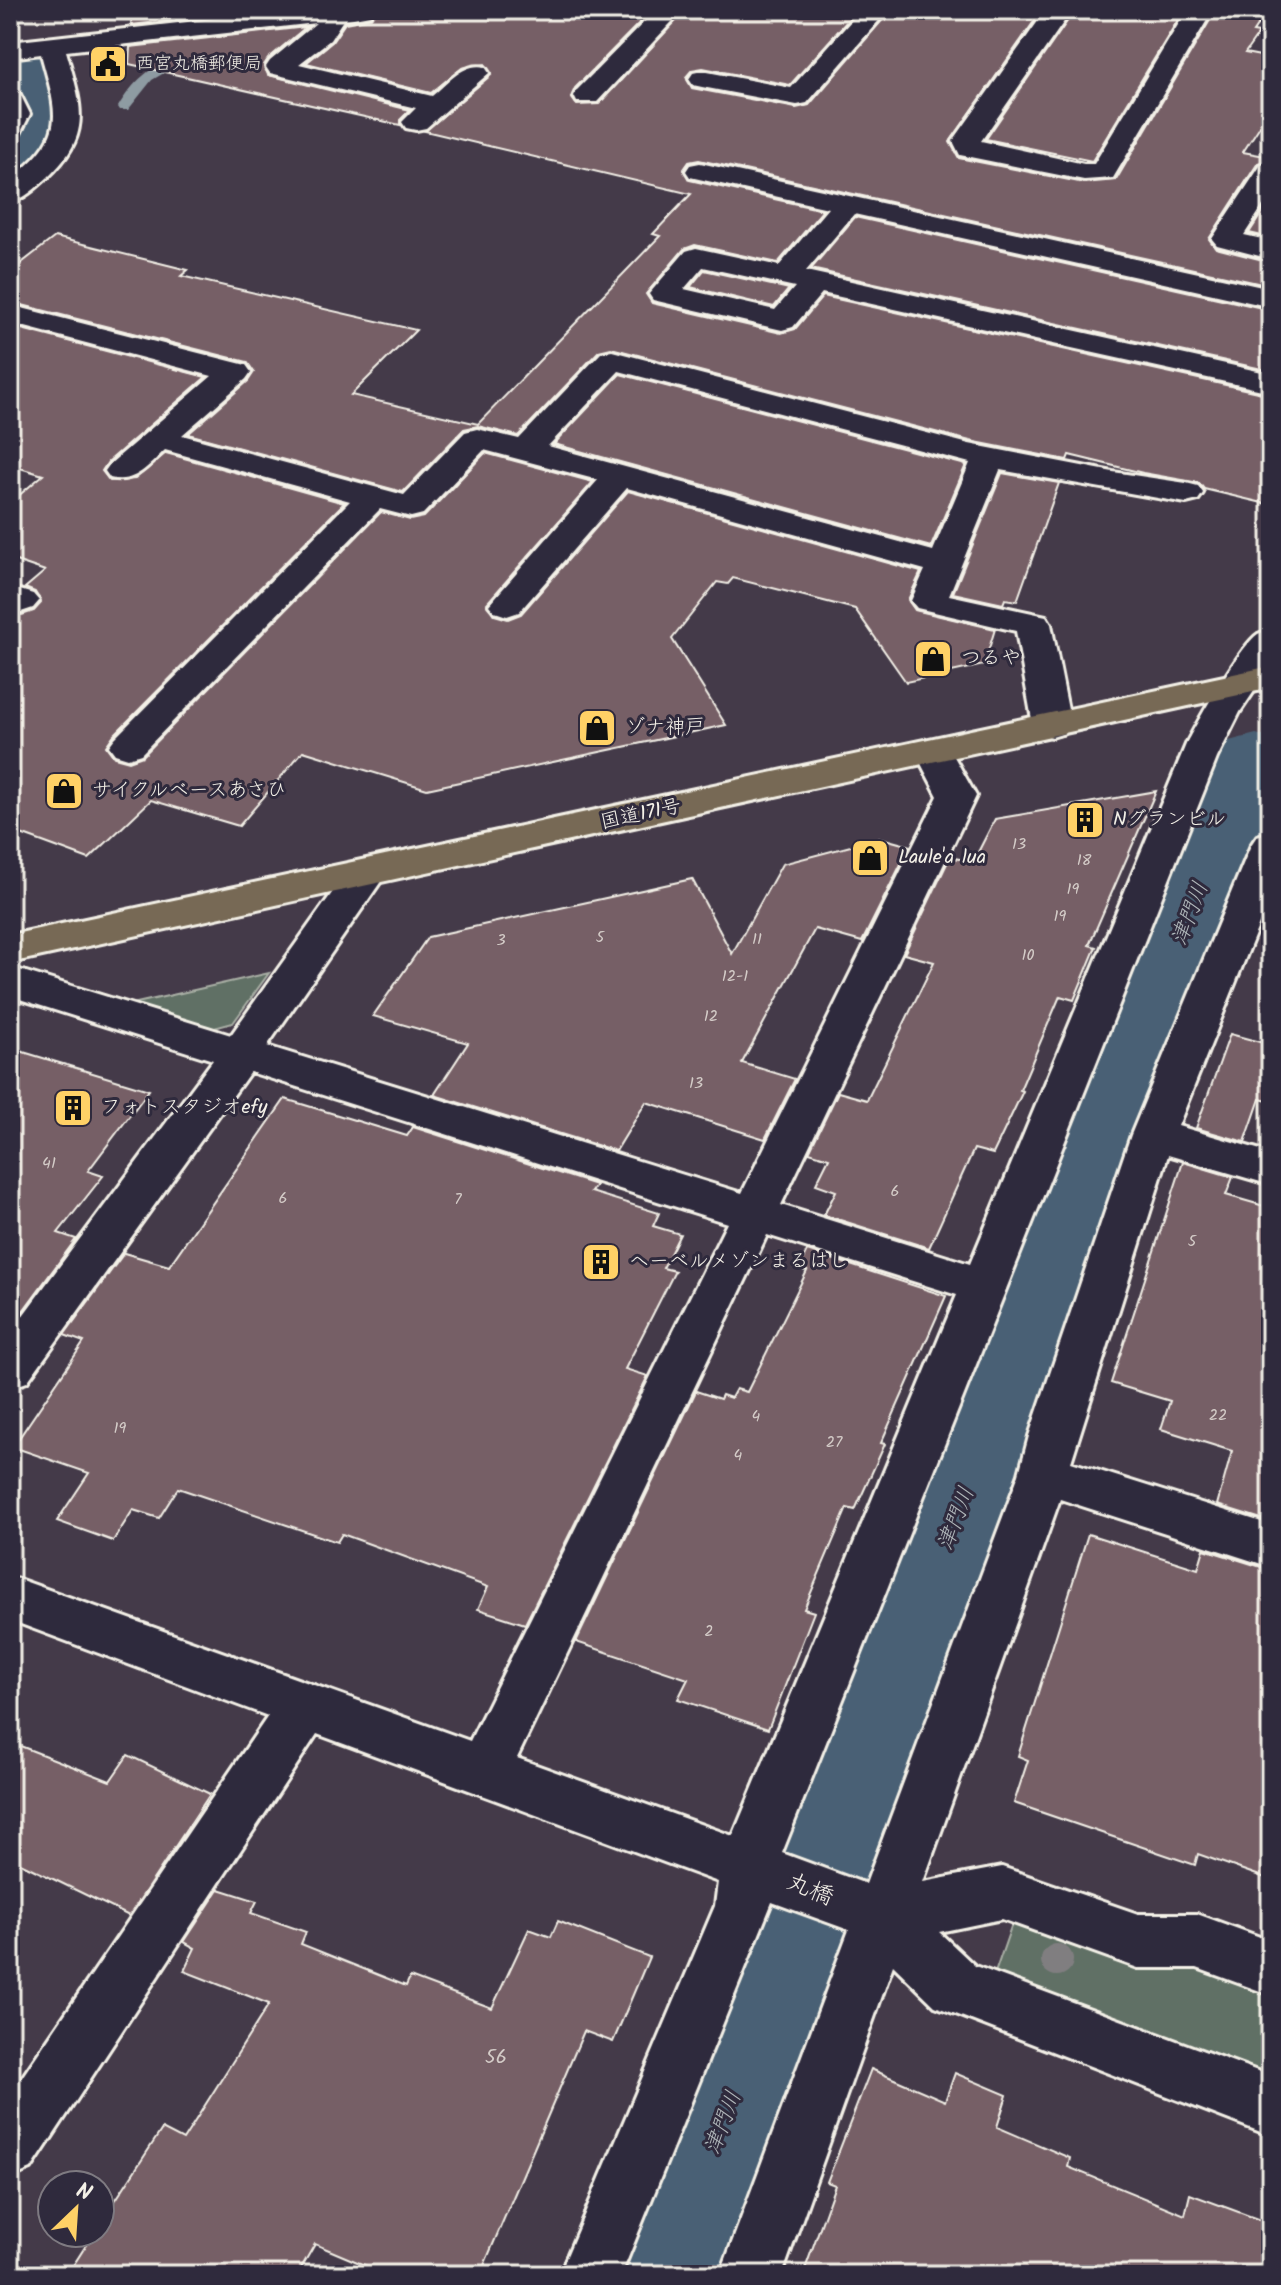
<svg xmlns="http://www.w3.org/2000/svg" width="1281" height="2285" viewBox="0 0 1281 2285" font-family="Kalam,'Klee One',sans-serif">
	<rect width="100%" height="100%" fill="#443a49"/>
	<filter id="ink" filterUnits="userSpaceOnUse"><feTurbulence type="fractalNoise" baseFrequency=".0125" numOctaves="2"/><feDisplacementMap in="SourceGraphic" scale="16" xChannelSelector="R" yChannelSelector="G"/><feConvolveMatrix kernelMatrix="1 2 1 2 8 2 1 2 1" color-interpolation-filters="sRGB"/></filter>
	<g filter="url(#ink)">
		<!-- green -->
		<g fill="#606f65" stroke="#aab0a6" stroke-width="2">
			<path d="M269,973L233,1023L207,1030L128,1005Z"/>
			<path d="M1014,1918L1201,1967L1271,1992V2077L995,1973Z"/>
		</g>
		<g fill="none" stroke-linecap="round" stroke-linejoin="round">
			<!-- stream -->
			<path fill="#8e9ba2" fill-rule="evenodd" d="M179,55L185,59L183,62L152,80L128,110H120L118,107C132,83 152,64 179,55Z"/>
			<!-- river -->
			<g fill="#4a6174" fill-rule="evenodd">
				<path d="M35,52L60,58L70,73L81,122L36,183L10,189V58Z"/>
				<path d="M1256,734L1271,738V842L747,2275H583L1172,833L1221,743Z"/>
			</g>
		</g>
		<!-- building -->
		<g fill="#765e66" stroke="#f4f1e8" stroke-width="2">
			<path d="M132,10H266L131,25Z"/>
			<path d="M377,10H652L575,88L571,97L577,105L599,104L686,10H857L790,85L703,68L692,70L686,77L692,88L796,108L809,105L891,10H1042L950,142L959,158L1084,183L1116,180L1216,10H1268L1253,32L1259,33L1245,53L1271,58V109L1243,152L1271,157V160L1258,163L1209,239L1216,248L1271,262V286L699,160L689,162L684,169L689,180L823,210L778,263L695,245L684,249L646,294L652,303L781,333L795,329L823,296L1271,395V505L1204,489L1199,483L1143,473L1069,455L1067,460L970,441L611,348L599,351L518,436L478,426L464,429L403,492L188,434L248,381L254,372L247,362L10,302V272L55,237L188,270L181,276L416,330L351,395L478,424L660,236L653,234L691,194L425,131L491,75L485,64L462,68L431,93L306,63L332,42L345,23L371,18Z"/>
			<path d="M1075,10H1184L1092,161L986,139Z"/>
			<path d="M306,27L268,59L264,65L268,75L410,110L400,120V125L129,64L130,47Z"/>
			<path d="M1271,199V238L1249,233Z"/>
			<path d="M855,217L1271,310V371L811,269Z"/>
			<path d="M704,270L785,288L789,289L774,307L690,287Z"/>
			<path d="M10,326L206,377L108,462L102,471L110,481L135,479L166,453L344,503L113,736L106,746L114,757L129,761L143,756L381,512L410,520L424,517L485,453L593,482L487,603L494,615L508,619L521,614L628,491L921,572L908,600L915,610L995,629L984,665L906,682L855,609L733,578L728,584L717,582L672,639L726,725L427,789L303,751L239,826L151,800L89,859L10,830V612L22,615L34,611L41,603L35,592L25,588L45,571L10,559V503L43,475L10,465Z"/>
			<path d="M620,374L966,465L931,547L554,444Z"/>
			<path d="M1002,473L1059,483L1017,601L1005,599L1003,604L953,593Z"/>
			<path d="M1156,791L1089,945L1096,947L1074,1000L1060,996L1020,1090L1023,1091L993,1154L974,1149L929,1248L824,1215L836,1191L816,1184L829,1158L809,1152L838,1092L867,1100L934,962L904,954L950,857L973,862L995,819Z"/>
			<path d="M881,838L910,846L862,942L815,929L742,1063L795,1079L765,1139L646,1102L616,1151L434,1095L468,1043L373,1016L428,937L692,879L732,954L782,864Z"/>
			<path d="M1230,1034L1271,1045V1102L1260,1099L1245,1142L1196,1128Z"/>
			<path d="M10,1048L149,1090L88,1171L103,1176L58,1233L76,1239L17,1319L10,1317Z"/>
			<path d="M285,1099L407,1136L413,1127L596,1185L591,1192L659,1213L653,1226L680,1234L663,1268L675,1271L625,1369L648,1376L525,1624L478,1609L488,1587L342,1534L337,1542L178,1488L159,1518L133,1510L113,1541L57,1521L89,1473L13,1447L84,1342L64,1335L124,1253L169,1266Z"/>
			<path d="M1183,1162L1233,1177L1226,1195L1271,1208V1522L1217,1505L1232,1451L1161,1429L1170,1401L1111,1383Z"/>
			<path d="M807,1251L946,1296L881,1443L885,1444L855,1510L847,1508L804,1609L814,1612L768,1729L678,1699L688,1679L576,1642L696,1391L720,1399L722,1395L731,1398L736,1389L747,1392L807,1271L798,1269Z"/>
			<path d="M1088,1534L1198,1569L1204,1549L1271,1570V1880L1198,1854L1195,1865L1014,1803L1028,1760L1018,1756Z"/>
			<path d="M10,1742L110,1781L128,1755L210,1794L129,1916L10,1858Z"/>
			<path d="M219,1889L257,1901L251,1913L306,1932L301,1944L406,1986L410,1977L492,2008L529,1929L551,1937L558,1921L649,1957L613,2042L584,2031L480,2275H388L315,2244L297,2275H67L94,2233H100V2224L162,2129L183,2140L269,2004L184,1971L195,1948L184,1942Z"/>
			<path d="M871,2069L945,2101L955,2073L1007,2095L997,2127L1070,2158L1068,2167L1185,2215L1190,2194L1271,2224V2275H803L835,2185L827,2182Z"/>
		</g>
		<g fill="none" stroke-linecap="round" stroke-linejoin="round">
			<defs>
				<g id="minor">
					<path d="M293,10H374L370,15L343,20L330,40L299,64L432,96C448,83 464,62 485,67L489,73L426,128L416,130L406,128L402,122L416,108L270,73L266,67L270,61L316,23L66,51C82,107 93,135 47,178C36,188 24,199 10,203V180C66,135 59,119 41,54L10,58V42Z"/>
					<path d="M656,10H683L597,102H577L574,96L577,90Z"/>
					<path d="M861,10H888L807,103L797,105L702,87L693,85L689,79L693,73L702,71L791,88Z"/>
					<path d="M1046,10H1072L981,141L1084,164H1094L1187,10H1213L1113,178L1084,180L970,157L960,155L953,141Z"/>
					<path d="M10,92L20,94L30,114L20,134L10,136Z"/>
					<path d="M700,163L1271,289V307L854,214L806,271L1271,374V392L822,293L793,327L782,330L653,300L649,294L686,251L696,248L779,266L828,208L690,177L686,171L690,165ZM703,267L786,285L795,287L775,310L684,289Z"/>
					<path d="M1271,163V193L1244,235L1271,241V259L1217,245L1212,239L1257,171L1261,165Z"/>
					<path d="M10,305L246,365L251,372L246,379L182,435L404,495L465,432L477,429L519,439L601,353L612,351L969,444L1113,472L1186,483L1198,486L1203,493L1198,500L1186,503L1000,470L949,595L1046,616L1051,624L1071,725L1065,733L1052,737L1039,733L1033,725L1016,631L917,608L911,601L925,570L627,488L519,612L507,616L495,612L489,605L495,598L598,480L484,450L423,514L411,517L380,509L141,754L128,758L115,754L109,746L115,738L350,501L165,450C148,466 135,484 110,478L105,471L110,464L212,376L10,323ZM619,371L970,463L933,551L548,446Z"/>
					<path d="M10,587L33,594L39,601L33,608L21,612L10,609Z"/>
					<path d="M1271,631V666L1240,712L1217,758L782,1853L866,1884L1019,1474L1029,1436L1131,1135L1251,845L1257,836L1271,832V894L1178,1126L1271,1153V1185L1168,1155L1071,1462L1271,1525V1567L1060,1499L923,1882L1002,1867L1138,1914H1197L1271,1941V1995L1197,1968H1138L1002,1919L939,1932L975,1966L1271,2076V2136L935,2006L893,1965L782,2275H720L849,1930L772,1902L621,2275H559L715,1906L718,1882L317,1734L31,2169L10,2178V2095L268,1716L10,1620V1576L470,1741L727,1223L250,1072L27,1382L10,1388V1333L213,1060L10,996V967L231,1035L352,865L366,861L380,865L386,874L267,1046L742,1193L938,796L915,752L921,744L934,740L947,744L976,796L781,1205L970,1264L1187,742C1198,721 1241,645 1258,634C1262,632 1267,632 1271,631ZM767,1235L957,1295L733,1836L517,1758Z"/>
				</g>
				<path id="highway" d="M1271,666V688L10,963V935Z"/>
			</defs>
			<!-- minor casing -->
			<use href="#minor" stroke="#f4f1e8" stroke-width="6"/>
			<!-- highway casing -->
			<use href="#highway" stroke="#f4f1e8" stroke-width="6"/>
			<!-- minor -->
			<use href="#minor" fill="#2f2a3d" fill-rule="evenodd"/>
			<!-- highway -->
			<use href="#highway" fill="#776954" fill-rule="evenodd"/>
		</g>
		<!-- trees -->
		<circle fill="#807e80" cx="1057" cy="1960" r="16"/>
	</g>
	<!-- icons -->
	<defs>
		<symbol id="civic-square" viewBox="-11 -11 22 22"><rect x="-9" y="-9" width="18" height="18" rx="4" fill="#ffd166" stroke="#2f2a3d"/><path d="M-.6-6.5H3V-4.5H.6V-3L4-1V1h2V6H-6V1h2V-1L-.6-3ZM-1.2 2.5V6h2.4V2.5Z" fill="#111"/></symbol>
		<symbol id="shop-square" viewBox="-11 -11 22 22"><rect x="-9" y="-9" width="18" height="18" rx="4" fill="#ffd166" stroke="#2f2a3d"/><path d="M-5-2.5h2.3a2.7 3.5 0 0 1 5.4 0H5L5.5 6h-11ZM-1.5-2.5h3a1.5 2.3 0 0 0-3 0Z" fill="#111"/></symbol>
		<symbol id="building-square" viewBox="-11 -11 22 22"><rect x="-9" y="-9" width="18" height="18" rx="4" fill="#ffd166" stroke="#2f2a3d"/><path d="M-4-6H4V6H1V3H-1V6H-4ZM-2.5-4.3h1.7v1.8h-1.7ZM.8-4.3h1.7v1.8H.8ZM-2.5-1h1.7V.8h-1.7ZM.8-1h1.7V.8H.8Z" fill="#111"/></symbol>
	</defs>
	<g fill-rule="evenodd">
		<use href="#civic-square" x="86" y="42" width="44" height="44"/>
		<use href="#shop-square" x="911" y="637" width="44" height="44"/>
		<use href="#shop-square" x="575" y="706" width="44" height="44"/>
		<use href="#shop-square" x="42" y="769" width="44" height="44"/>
		<use href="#building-square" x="1063" y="798" width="44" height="44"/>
		<use href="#shop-square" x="848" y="836" width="44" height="44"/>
		<use href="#building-square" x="51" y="1086" width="44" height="44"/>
		<use href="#building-square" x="579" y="1240" width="44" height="44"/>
	</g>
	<g text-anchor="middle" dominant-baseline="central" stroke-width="6" stroke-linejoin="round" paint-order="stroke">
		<!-- number labels -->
		<g font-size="16" fill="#d4ccc8">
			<text x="1019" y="844">13</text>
			<text x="1084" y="860">18</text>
			<text x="1073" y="889">19</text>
			<text x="1060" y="916">19</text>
			<text x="600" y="937">5</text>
			<text x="757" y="939">11</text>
			<text x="501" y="940">3</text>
			<text x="1028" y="955">10</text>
			<text x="735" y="976">12-1</text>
			<text x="711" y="1016">12</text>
			<text x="696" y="1083">13</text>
			<text x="49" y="1163">41</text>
			<text x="895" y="1191">6</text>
			<text x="283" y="1198">6</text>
			<text x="458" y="1199">7</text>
			<text x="1192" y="1241">5</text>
			<text x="1218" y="1415">22</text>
			<text x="756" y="1416">4</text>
			<text x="120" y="1428">19</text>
			<text x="834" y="1442">27</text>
			<text x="738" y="1455">4</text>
			<text x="709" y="1631">2</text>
		</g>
		<!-- far-poi labels -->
		<g font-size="18" fill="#f4f1e8" stroke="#2f2a3d" text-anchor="start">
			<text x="136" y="64">西宮丸橋郵便局</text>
		</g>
		<!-- poi labels -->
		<g font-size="20" fill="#f4f1e8" stroke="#2f2a3d" text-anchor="start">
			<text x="961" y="659">つるや</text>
			<text x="625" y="728">ゾナ神戸</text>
			<text x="92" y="791">サイクルベースあさひ</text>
			<text x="1113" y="820">Nグランビル</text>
			<text x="898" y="858">Laule'a lua</text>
			<text x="101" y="1108">フォトスタジオefy</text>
			<text x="629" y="1262">ヘーベルメゾンまるはし</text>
		</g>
		<!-- street labels -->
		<g font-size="20" fill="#f4f1e8" stroke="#2f2a3d">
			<text transform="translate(641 815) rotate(-12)">国道171号</text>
		</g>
		<!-- near-number labels -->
		<g font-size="20" fill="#d4ccc8">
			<text x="496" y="2058">56</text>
		</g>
		<!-- water labels -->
		<g font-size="22" font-style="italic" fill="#b0b7ba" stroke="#2f2a3d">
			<text transform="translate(1191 914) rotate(-69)">津門川</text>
			<text transform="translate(957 1519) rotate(-69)">津門川</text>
			<text transform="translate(724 2123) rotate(-69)">津門川</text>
		</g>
		<!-- near-street labels -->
		<g font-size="24" fill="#f4f1e8" stroke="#2f2a3d">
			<text transform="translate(810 1890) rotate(22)">丸橋</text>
		</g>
	</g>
	<!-- margin -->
	<rect width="1281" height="2285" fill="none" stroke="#2f2a3d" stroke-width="40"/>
	<rect x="20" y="20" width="1241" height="2245" fill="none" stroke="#f4f1e8" stroke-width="3" filter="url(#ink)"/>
	<!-- north arrow -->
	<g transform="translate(76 2209) rotate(25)"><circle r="38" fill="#2f2a3d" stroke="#7e7a81" stroke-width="2"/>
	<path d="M0-6L14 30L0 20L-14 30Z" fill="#ffd166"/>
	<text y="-12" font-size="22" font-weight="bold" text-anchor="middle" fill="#f4f1e8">N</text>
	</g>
</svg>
